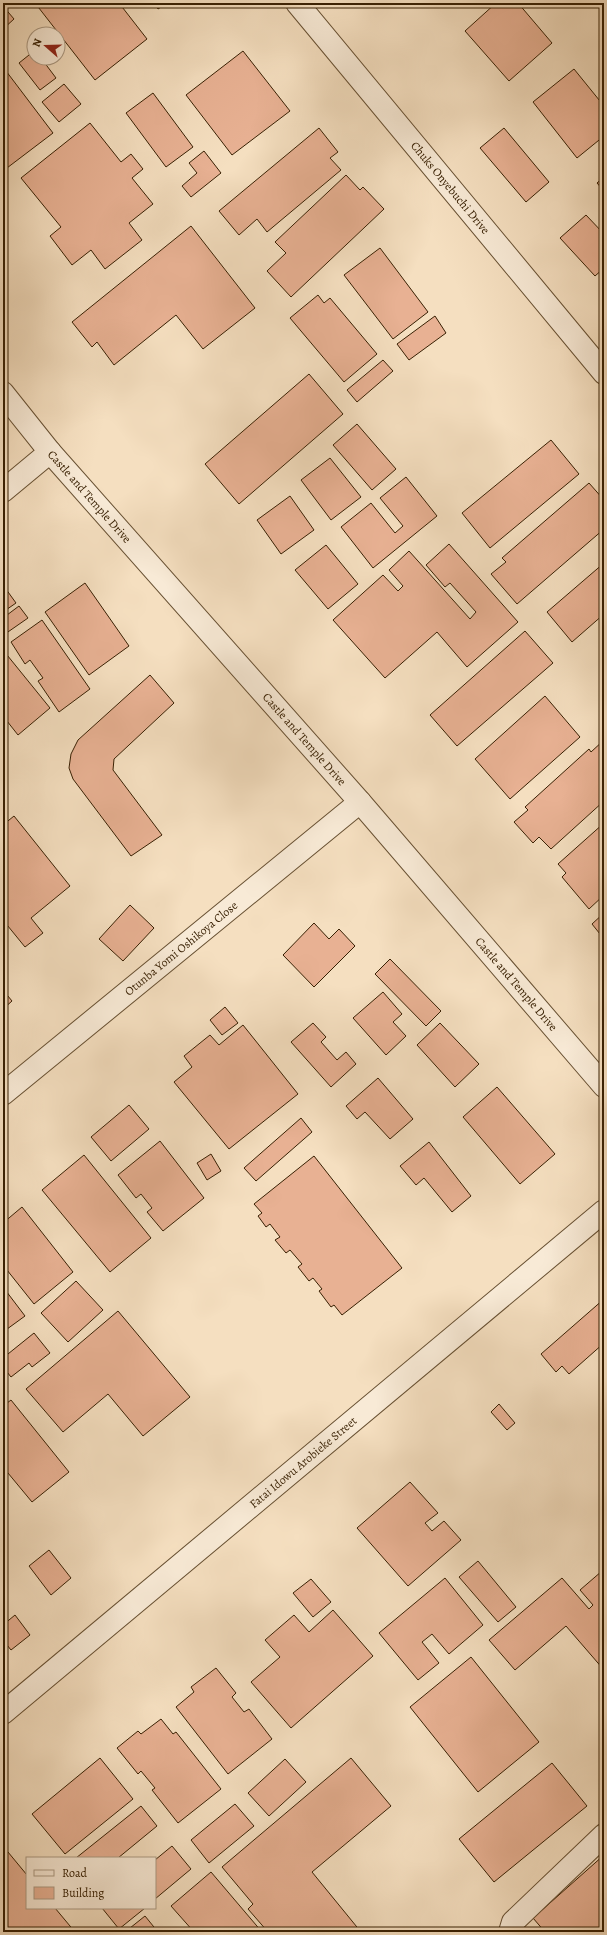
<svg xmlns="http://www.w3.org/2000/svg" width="607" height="1935" viewBox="0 0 607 1935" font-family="Alegreya,serif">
	<rect width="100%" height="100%" fill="#f5dfc0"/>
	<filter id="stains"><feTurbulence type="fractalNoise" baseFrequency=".005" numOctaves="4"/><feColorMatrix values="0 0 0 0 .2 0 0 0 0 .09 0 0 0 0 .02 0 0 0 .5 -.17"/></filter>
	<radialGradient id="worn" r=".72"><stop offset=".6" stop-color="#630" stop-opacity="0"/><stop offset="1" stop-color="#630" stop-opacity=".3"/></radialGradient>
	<!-- building -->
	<g fill="#e8b193" stroke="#382003">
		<path d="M35,3H119L147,39L95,80Z"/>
		<path d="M154,3H167L158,9Z"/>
		<path d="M496,3H518L552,43L509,81L465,31Z"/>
		<path d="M3,6L14,19L3,29Z"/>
		<path d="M34,51V58H41L56,78L40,90L19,63Z"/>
		<path d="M243,51L290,111L232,155L186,95Z"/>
		<path d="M3,67L53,133L3,171Z"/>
		<path d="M574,69L604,106V136L577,158L533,102Z"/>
		<path d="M64,84L81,104L59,122L42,102Z"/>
		<path d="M153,93L193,147L166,167L126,113Z"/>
		<path d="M90,123L121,162L131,154L143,169L132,178L153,204L129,223L142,240L105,269L91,250L72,265L50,236L61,227L21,178Z"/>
		<path d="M319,128L338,152L330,158L341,170L267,232L257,219L239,235L219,211Z"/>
		<path d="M504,128L549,182L526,202L480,148Z"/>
		<path d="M204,151L221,173L191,197L182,186L197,173L189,163Z"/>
		<path d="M346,175L360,190L363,187L384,209L291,297L267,271L286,253L275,242Z"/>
		<path d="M604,177V191L597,183Z"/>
		<path d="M586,215L604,234V268L595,276L560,238Z"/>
		<path d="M191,226L255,308L203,349L176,315L114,365L97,342L92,347L72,322Z"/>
		<path d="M380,248L428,312L393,339L344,275Z"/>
		<path d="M318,295L324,303L330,298L377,354L344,382L290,318Z"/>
		<path d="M435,316L446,333L409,360L397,344Z"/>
		<path d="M383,360L393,371L357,402L347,390Z"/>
		<path d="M309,374L343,414L239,504L205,464Z"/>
		<path d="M357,424L396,469L372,490L333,445Z"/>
		<path d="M551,440L579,474L490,548L462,513Z"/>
		<path d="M330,458L361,497L331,520L301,480Z"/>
		<path d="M406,477L437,516L373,568L341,527L371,503L395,533L403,526L380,498Z"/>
		<path d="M589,483L604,500V529L517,604L491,574L506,562L502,558Z"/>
		<path d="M290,496L314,530L281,554L257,520Z"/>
		<path d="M449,544L518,622L467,667L437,632L385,678L333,620L383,575L398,591L403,586L389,570L409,551L470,619L476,612L450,583L445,587L426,565Z"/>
		<path d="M326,545L358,584L328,609L295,570Z"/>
		<path d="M604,563V614L572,642L547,612Z"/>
		<path d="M85,583L129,646L89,675L45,612Z"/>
		<path d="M3,585L16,603L3,612Z"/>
		<path d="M19,606L28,618L5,634L3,631V618Z"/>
		<path d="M42,620L90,689L59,712L38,681L43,678L30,660L25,664L11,642Z"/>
		<path d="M525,631L553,663L457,746L430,715Z"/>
		<path d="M3,650L50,708L18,735L3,716Z"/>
		<path d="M150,675L174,703L114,759L113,770L162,835L131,856L73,779L69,768L71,754L78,740Z"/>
		<path d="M545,696L580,737L510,799L475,759Z"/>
		<path d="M604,740V801L551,849L539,837L533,843L514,822L528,810L525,807L589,749L591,752Z"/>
		<path d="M14,816L70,886L31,918L43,933L25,947L3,920V825Z"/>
		<path d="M604,823V895L589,909L562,877L566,873L558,864Z"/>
		<path d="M130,905L154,928L123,961L99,939Z"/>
		<path d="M604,913V939L592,924Z"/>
		<path d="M314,923L329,939L339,929L355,946L314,987L283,955Z"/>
		<path d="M390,959L441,1011L426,1026L375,974Z"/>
		<path d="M3,990L12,1001L3,1009Z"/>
		<path d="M383,992L402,1014L393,1022L406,1036L386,1055L353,1018Z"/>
		<path d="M225,1007L238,1023L222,1035L210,1020Z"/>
		<path d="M313,1023L326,1037L321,1042L337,1060L346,1052L356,1064L331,1087L291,1042Z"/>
		<path d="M440,1023L479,1064L455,1087L417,1045Z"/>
		<path d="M243,1025L298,1094L229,1149L174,1082L192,1067L184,1056L210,1035L219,1045Z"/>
		<path d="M378,1078L413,1119L390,1139L365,1112L357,1119L346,1106Z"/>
		<path d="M497,1087L555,1154L520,1184L463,1117Z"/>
		<path d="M129,1105L149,1129L111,1161L91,1137Z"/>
		<path d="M301,1118L312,1132L256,1181L244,1168Z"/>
		<path d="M160,1141L204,1198L163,1231L147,1212L152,1208L141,1194L136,1198L118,1175Z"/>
		<path d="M429,1142L471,1196L452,1212L424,1178L416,1185L400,1166Z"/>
		<path d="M211,1154L221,1171L207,1180L197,1163Z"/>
		<path d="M84,1155L151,1238L110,1272L42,1190Z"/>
		<path d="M314,1156L402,1268L342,1315L334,1305L331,1307L319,1291L322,1289L313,1278L309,1281L298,1267L302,1264L290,1250L286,1253L275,1240L280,1237L270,1224L266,1227L258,1216L262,1213L254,1204Z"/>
		<path d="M22,1207L73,1272L34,1304L3,1265V1223Z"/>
		<path d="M76,1281L103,1310L68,1342L41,1313Z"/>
		<path d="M3,1287L25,1316L3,1332Z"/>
		<path d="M604,1299V1343L569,1374L562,1366L556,1372L541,1354Z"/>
		<path d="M118,1311L190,1397L143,1436L108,1394L63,1432L26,1389Z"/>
		<path d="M34,1333L50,1353L32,1367L29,1363L11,1377L3,1367V1358Z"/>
		<path d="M11,1400L69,1472L32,1502L3,1467V1406Z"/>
		<path d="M499,1404L515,1423L507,1430L491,1412Z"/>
		<path d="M410,1482L438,1513L425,1523L432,1531L444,1521L461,1540L408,1586L357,1528Z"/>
		<path d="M49,1550L71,1578L51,1595L29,1566Z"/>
		<path d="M478,1561L516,1607L498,1622L459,1577Z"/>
		<path d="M602,1571L604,1573V1670L566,1626L515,1670L489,1640L562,1578L589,1609L593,1605L580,1590Z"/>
		<path d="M445,1578L483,1625L449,1654L432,1634L422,1642L439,1663L418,1680L379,1633Z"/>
		<path d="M311,1579L331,1602L313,1617L293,1593Z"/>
		<path d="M333,1610L373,1656L291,1728L251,1682L280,1657L265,1640L294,1615L309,1632Z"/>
		<path d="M15,1615L30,1635L11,1650L3,1640V1625Z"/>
		<path d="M471,1657L539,1742L478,1792L410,1707Z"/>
		<path d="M216,1668L236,1693L232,1697L244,1712L249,1709L272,1739L228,1774L176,1707L194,1692L191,1687Z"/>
		<path d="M161,1719L173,1734L176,1732L221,1789L178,1823L152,1790L155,1788L141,1771L138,1774L117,1748L138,1731L141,1734Z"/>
		<path d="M100,1758L133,1799L65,1854L32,1814Z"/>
		<path d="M351,1758L391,1806L312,1872L361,1932H268L248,1909L253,1904L222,1867Z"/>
		<path d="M285,1759L306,1782L269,1816L248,1793Z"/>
		<path d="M552,1763L587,1806L494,1882L459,1839Z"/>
		<path d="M235,1804L254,1826L209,1863L191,1840Z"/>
		<path d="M141,1806L157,1826L118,1858H76Z"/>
		<path d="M3,1846L27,1875V1908H55L75,1932H3Z"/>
		<path d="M172,1846L191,1869L155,1899V1860Z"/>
		<path d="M604,1855V1927L599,1932H545L533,1918Z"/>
		<path d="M211,1872L262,1932H194L171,1906Z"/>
		<path d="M102,1908H145L119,1929Z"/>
		<path d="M145,1916L158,1932H125Z"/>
	</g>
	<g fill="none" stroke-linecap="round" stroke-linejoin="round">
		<defs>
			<g id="minor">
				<path id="s1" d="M297,3L604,373"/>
				<path id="s2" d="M3,393L50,452L360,802L604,1086"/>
				<path d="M3,491L50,452"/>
				<path id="s3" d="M3,1094L360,802"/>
				<path id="s4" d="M3,1713L604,1211"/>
				<path d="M510,1932L513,1922L604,1835"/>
			</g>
		</defs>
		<!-- minor casing -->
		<use href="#minor" stroke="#675032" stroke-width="24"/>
		<!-- minor -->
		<use href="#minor" stroke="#f8ead6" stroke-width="22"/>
	</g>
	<g text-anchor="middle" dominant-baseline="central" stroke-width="4" stroke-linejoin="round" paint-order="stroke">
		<!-- street labels -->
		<g font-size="12" fill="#382003" stroke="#f8ead6">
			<text stroke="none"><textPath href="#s1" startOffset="240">Chuks Onyebuchi Drive</textPath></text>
			<text stroke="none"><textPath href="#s2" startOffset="135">Castle and Temple Drive</textPath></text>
			<text stroke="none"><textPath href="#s2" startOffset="459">Castle and Temple Drive</textPath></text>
			<text stroke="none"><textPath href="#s3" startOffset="230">Otunba Yomi Oshikoya Close</textPath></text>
			<text stroke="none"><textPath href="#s2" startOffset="783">Castle and Temple Drive</textPath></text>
			<text stroke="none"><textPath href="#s4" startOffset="391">Fatai Idowu Arobieke Street</textPath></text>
		</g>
	</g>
	<!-- margin -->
	<rect width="607" height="1935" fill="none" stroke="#f5dfc0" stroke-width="16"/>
	<rect x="4" y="4" width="599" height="1927" fill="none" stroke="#382003" stroke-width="2"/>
	<rect x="8" y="8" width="591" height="1919" fill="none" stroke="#382003"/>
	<!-- legend -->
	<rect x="26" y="1857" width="130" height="52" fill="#f8ead6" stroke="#ab9982"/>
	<rect x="34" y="1870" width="20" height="6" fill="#f8ead6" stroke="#ab9982"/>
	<text x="62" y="1877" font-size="12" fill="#382003">Road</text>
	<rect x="34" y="1887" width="20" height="12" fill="#e8b193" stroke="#ab9982"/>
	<text x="62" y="1897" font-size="12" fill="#382003">Building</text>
	<!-- north arrow -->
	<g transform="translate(46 46) rotate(290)"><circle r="19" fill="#f8ead6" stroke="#ab9982"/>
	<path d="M0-3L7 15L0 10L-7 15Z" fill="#8f2418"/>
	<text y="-6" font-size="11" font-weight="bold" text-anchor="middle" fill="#382003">N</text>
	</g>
	<rect width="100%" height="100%" filter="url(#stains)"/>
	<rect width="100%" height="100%" fill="url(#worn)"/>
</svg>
